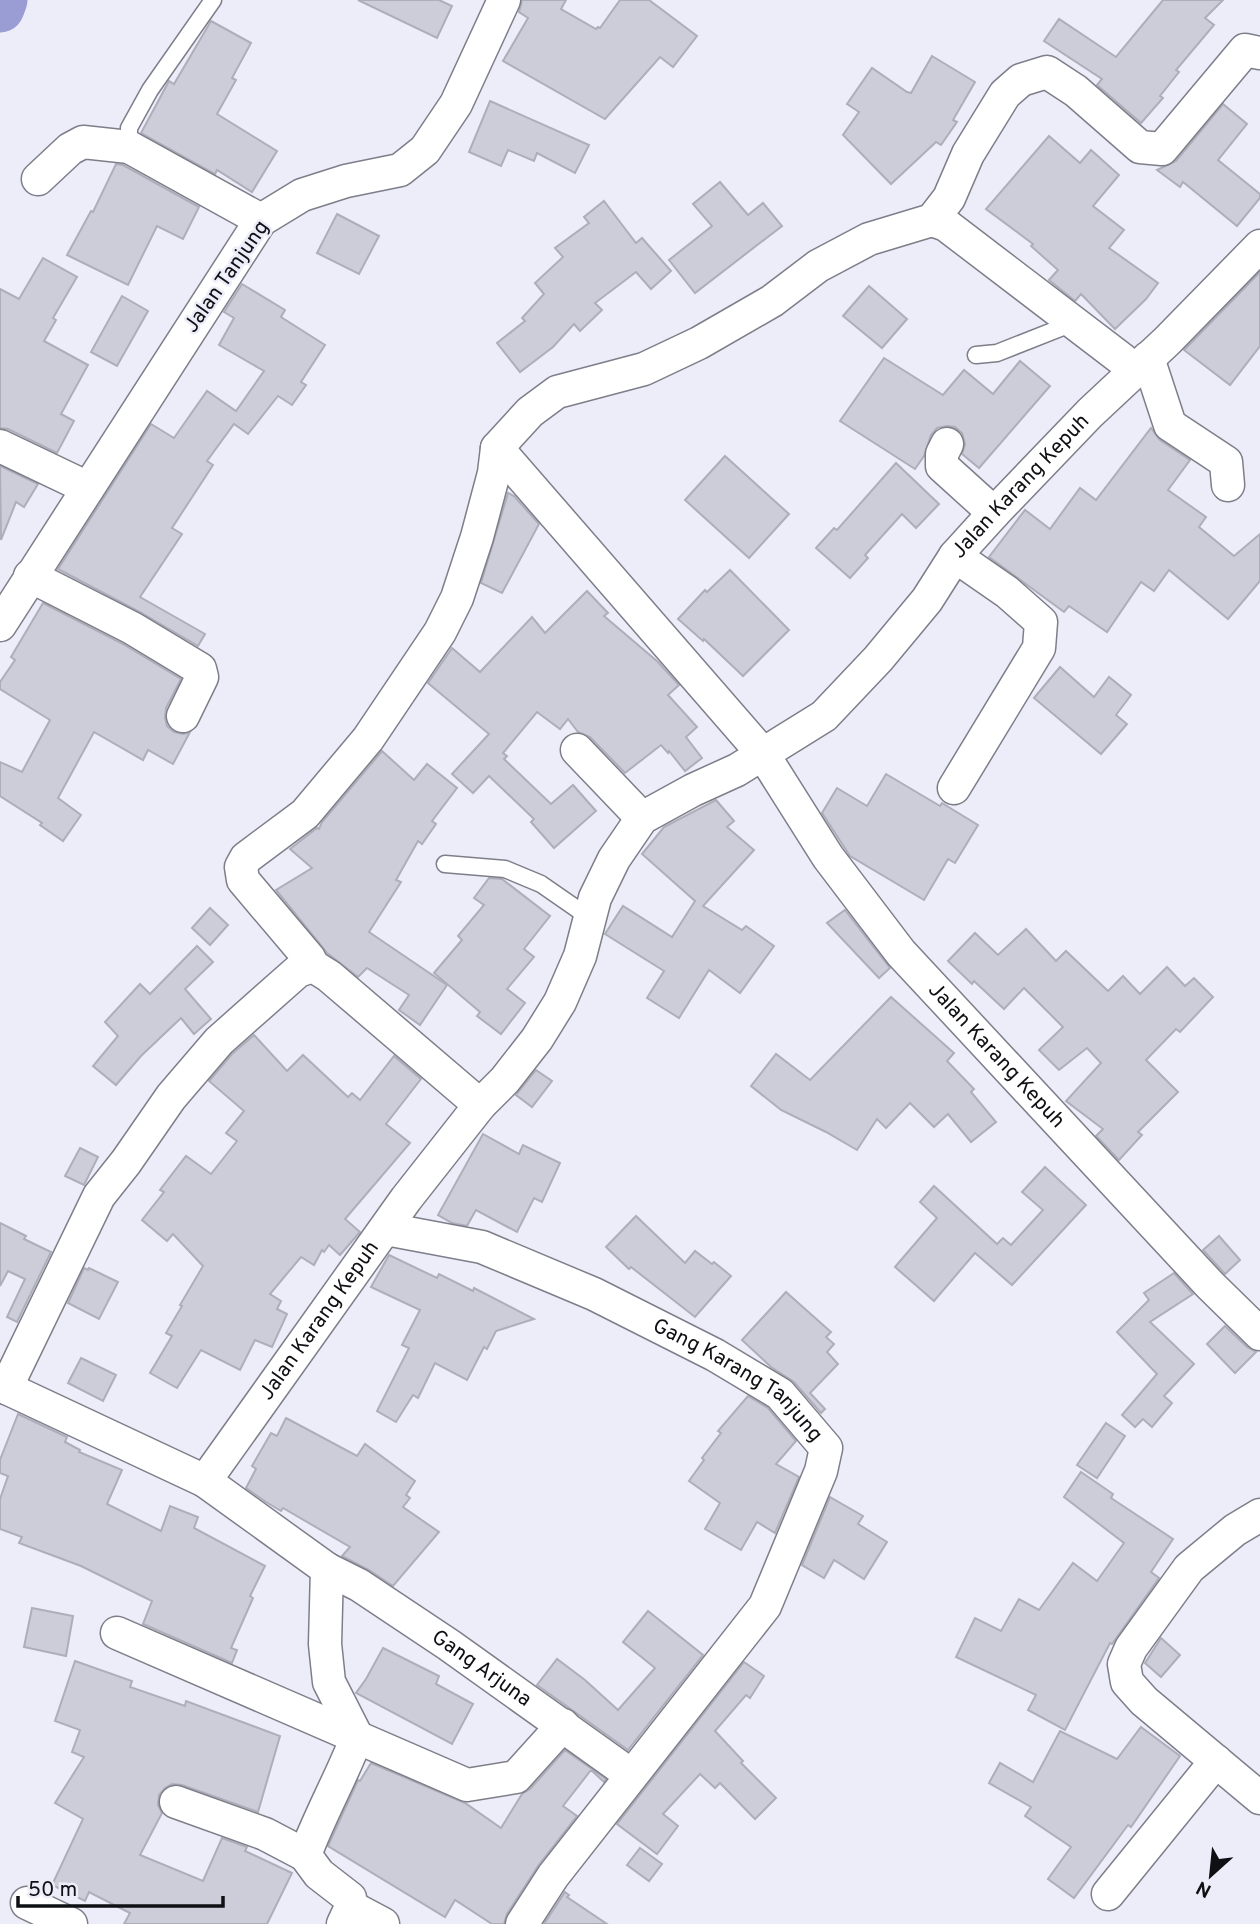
<svg xmlns="http://www.w3.org/2000/svg" width="1260" height="1924" viewBox="0 0 1260 1924" font-family="Overpass,sans-serif">
	<rect width="100%" height="100%" fill="#ecedf9"/>
	<g fill="none" stroke-linecap="round" stroke-linejoin="round">
		<!-- river -->
		<path stroke="#9a9cd4" stroke-width="49" d="M0,8L3,0"/>
	</g>
	<!-- building -->
	<g fill="#cccdd8" stroke="#adaeb9" stroke-width="2">
		<path d="M358,0H439L452,6L437,38Z"/>
		<path d="M522,0H566L561,9L596,29L598,27L600,28L620,0H649L697,36L673,67L660,57L605,119L503,61L528,18L519,12Z"/>
		<path d="M1163,0H1223L1205,18L1214,25L1176,70L1179,72L1160,96L1163,98L1141,123L1097,85L1102,79L1044,41L1059,19L1116,57Z"/>
		<path d="M211,21L251,43L232,78L236,80L217,114L277,151L252,192L217,170L215,174L141,133L169,81L174,84Z"/>
		<path d="M932,56L975,82L953,120L957,122L941,145L936,142L891,184L843,135L859,112L847,104L872,68L907,92L911,93Z"/>
		<path d="M490,101L589,145L575,173L537,153L534,161L508,150L501,166L469,152Z"/>
		<path d="M1223,104L1247,124L1218,160L1260,194V198L1237,226L1183,182L1180,187L1157,170L1176,161Z"/>
		<path d="M1049,136L1080,163L1091,150L1119,175L1093,206L1124,230L1109,248L1158,283L1146,299L1115,329L1081,294L1075,301L1049,280L1058,270L1031,246L1033,244L986,209Z"/>
		<path d="M116,164L123,165L199,207L183,239L157,226L128,285L67,255L91,211L93,212Z"/>
		<path d="M720,182L748,215L763,203L782,226L695,293L669,260L712,226L693,204Z"/>
		<path d="M604,201L636,243L642,238L671,271L651,289L636,272L595,303L602,310L580,331L574,324L553,347L520,372L497,343L525,321L522,318L544,294L535,283L563,257L555,248L589,223L584,217Z"/>
		<path d="M337,214L379,236L359,274L317,253Z"/>
		<path d="M43,258L77,277L53,318L56,320L44,341L88,365L61,414L74,421L57,453L8,429L0,428V289L19,299Z"/>
		<path d="M1260,272V346L1230,385L1184,350Z"/>
		<path d="M242,284L285,310L281,317L325,345L301,382L306,385L292,405L278,396L248,434L234,424L207,461L213,465L172,528L182,534L140,597L205,634L198,646L140,612L58,569L151,424L174,438L207,391L236,411L264,371L219,345L234,318L224,312Z"/>
		<path d="M869,286L907,319L882,348L843,316Z"/>
		<path d="M122,296L148,311L117,366L91,352Z"/>
		<path d="M884,358L943,395L964,370L993,394L1020,361L1050,386L979,468L962,454L965,444L962,433L955,427L947,426L937,428L931,435L924,456L915,469L840,421Z"/>
		<path d="M1151,428L1160,440L1190,460L1168,490L1206,517L1199,527L1234,556L1260,534V581L1228,619L1169,570L1154,591L1141,582L1107,632L1069,606L1064,612L989,557L1025,510L1050,529L1080,488L1096,500Z"/>
		<path d="M725,456L789,514L749,558L685,500Z"/>
		<path d="M896,463L939,504L916,528L902,514L865,555L868,558L850,578L816,548L834,528L837,530Z"/>
		<path d="M0,466L38,484L24,507L16,502L1,540Z"/>
		<path d="M508,493L514,496L539,524L502,593L481,583Z"/>
		<path d="M730,570L789,630L743,676L704,639L703,641L678,619L705,590L707,592Z"/>
		<path d="M587,591L608,613L604,616L658,662L679,685L668,695L697,727L686,737L702,758L685,771L669,751L668,753L661,745L625,773L590,737L578,732L568,719L560,729L537,712L503,753L507,756L504,759L551,804L573,785L596,811L554,848L531,822L534,819L489,776L473,793L452,774L489,734L428,683L452,648L480,672L532,617L545,633Z"/>
		<path d="M43,603L123,644L181,679L166,708L165,718L167,726L174,732L184,734L190,732L173,764L148,750L143,760L94,732L58,798L81,815L63,841L40,825L42,823L0,796V762L22,772L50,720L0,689V682L15,660L11,657Z"/>
		<path d="M1060,667L1094,697L1109,677L1131,695L1116,715L1127,724L1101,754L1034,698Z"/>
		<path d="M382,751L414,780L427,764L457,788L432,821L436,824L422,844L418,841L396,880L401,882L369,932L447,985L420,1025L399,1010L409,995L367,968L358,977L327,953L276,890L312,868L290,849L317,828L319,829L322,822Z"/>
		<path d="M886,774L940,806L942,803L978,825L955,863L948,859L924,900L850,856L822,813L837,788L867,806Z"/>
		<path d="M716,800L734,821L727,827L754,850L703,906L742,930L746,926L774,946L740,993L709,970L679,1018L647,998L664,971L605,934L623,906L672,937L695,901L642,854L664,827Z"/>
		<path d="M489,878L502,879L550,916L524,949L534,957L507,989L525,1003L501,1034L477,1016L480,1012L434,973L462,940L458,936L484,905L474,898Z"/>
		<path d="M210,908L228,925L210,945L192,928Z"/>
		<path d="M845,910L890,968L879,978L827,923Z"/>
		<path d="M1026,929L1056,961L1066,951L1108,991L1123,976L1140,994L1167,967L1185,986L1194,978L1213,997L1180,1032L1176,1029L1146,1060L1178,1092L1138,1132L1142,1135L1119,1160L1096,1136L1103,1129L1066,1101L1101,1063L1087,1048L1059,1070L1039,1050L1063,1027L1024,988L1004,1009L974,981L972,984L948,961L975,933L998,955Z"/>
		<path d="M197,946L213,962L185,989L211,1019L194,1034L181,1018L141,1056L116,1085L93,1066L118,1036L105,1022L140,984L150,994Z"/>
		<path d="M891,997L954,1053L947,1061L974,1089L971,1092L996,1122L971,1142L948,1114L934,1127L910,1103L886,1128L877,1119L857,1150L826,1132L781,1110L751,1086L776,1054L810,1080Z"/>
		<path d="M254,1035L287,1071L303,1055L348,1097L352,1093L360,1100L394,1056L421,1079L386,1124L410,1143L345,1219L360,1232L340,1255L329,1245L324,1252L322,1250L314,1265L301,1257L270,1294L281,1301L277,1309L287,1314L272,1347L255,1340L240,1370L201,1350L177,1388L150,1373L172,1336L166,1333L182,1306L180,1305L203,1266L173,1234L167,1241L142,1220L164,1192L160,1190L186,1156L211,1174L237,1141L226,1133L244,1111L209,1081L232,1054Z"/>
		<path d="M536,1070L552,1081L532,1107L516,1095Z"/>
		<path d="M483,1134L519,1154L523,1145L560,1163L542,1202L534,1198L517,1232L476,1210L467,1226L452,1223L438,1215Z"/>
		<path d="M80,1148L98,1157L84,1185L65,1176Z"/>
		<path d="M1045,1167L1086,1205L1012,1285L975,1253L934,1301L895,1267L937,1218L920,1202L934,1186L997,1244L1003,1238L1011,1245L1043,1210L1022,1192Z"/>
		<path d="M636,1216L685,1263L695,1251L712,1264L714,1262L731,1276L695,1317L631,1267L629,1269L606,1247Z"/>
		<path d="M0,1223L26,1236L24,1239L51,1252L17,1322L7,1317L25,1279L8,1271L0,1286Z"/>
		<path d="M1219,1236L1240,1260L1225,1274L1203,1250Z"/>
		<path d="M389,1255L437,1278L439,1274L473,1291L474,1288L534,1319L496,1331L487,1349L484,1347L467,1380L435,1363L418,1398L413,1395L396,1422L377,1411L409,1348L402,1345L420,1310L371,1287Z"/>
		<path d="M84,1268L88,1270L89,1268L118,1282L99,1319L68,1303Z"/>
		<path d="M1174,1273L1193,1294L1150,1322L1194,1364L1164,1396L1172,1403L1152,1427L1143,1419L1135,1427L1122,1415L1157,1374L1117,1332L1149,1300L1144,1293Z"/>
		<path d="M786,1292L831,1332L826,1337L834,1344L827,1352L838,1364L810,1393L825,1409L821,1413L794,1382L771,1367L742,1340Z"/>
		<path d="M1225,1326L1247,1347L1256,1352L1235,1373L1207,1344Z"/>
		<path d="M81,1358L116,1375L103,1401L68,1383Z"/>
		<path d="M748,1396L768,1408L796,1441L776,1464L799,1477L775,1533L757,1522L741,1550L705,1529L720,1503L689,1481L704,1460L702,1458L721,1433L718,1431Z"/>
		<path d="M18,1414L67,1437L65,1442L80,1450L79,1452L122,1470L107,1504L161,1531L170,1506L198,1517L194,1528L265,1566L250,1596L253,1598L231,1648L237,1650L232,1663L143,1624L152,1601L81,1566L19,1543L22,1537L0,1529V1499L8,1476L0,1473V1460Z"/>
		<path d="M286,1418L357,1456L365,1444L415,1481L406,1495L410,1498L403,1507L439,1532L393,1586L369,1570L342,1556L350,1547L283,1508L281,1511L266,1502L246,1488L256,1469L252,1466L271,1433L277,1436Z"/>
		<path d="M1106,1423L1125,1436L1097,1478L1077,1465Z"/>
		<path d="M1081,1472L1113,1494L1111,1498L1173,1539L1151,1572L1159,1578L1112,1644L1110,1643L1065,1730L1028,1710L1036,1695L956,1657L975,1618L1001,1631L1019,1599L1039,1610L1073,1563L1097,1581L1124,1543L1064,1497Z"/>
		<path d="M830,1497L863,1516L858,1524L887,1542L864,1579L834,1560L824,1578L802,1565Z"/>
		<path d="M32,1608L73,1616L66,1656L24,1647Z"/>
		<path d="M648,1611L703,1655L628,1750L537,1685L557,1659L585,1680L618,1710L655,1668L623,1642Z"/>
		<path d="M1161,1638L1180,1655L1161,1677L1145,1663Z"/>
		<path d="M383,1648L439,1676L436,1684L473,1704L452,1744L356,1693L366,1679Z"/>
		<path d="M75,1661L132,1681L130,1687L185,1706L186,1701L280,1736L258,1812L182,1785L172,1784L165,1788L159,1795L158,1805L162,1813L140,1855L203,1881L222,1838L247,1847L245,1851L292,1873L267,1924H124L130,1913L89,1892L85,1901L52,1885L83,1819L55,1803L84,1757L72,1752L80,1730L55,1721Z"/>
		<path d="M744,1662L764,1676L750,1698L746,1695L715,1731L743,1761L741,1763L776,1798L755,1819L720,1783L715,1788L700,1774L663,1814L678,1826L657,1854L617,1824Z"/>
		<path d="M1141,1727L1180,1756L1131,1827L1128,1825L1074,1898L1048,1879L1071,1847L1025,1816L1031,1807L989,1783L1000,1763L1033,1782L1060,1731L1117,1759Z"/>
		<path d="M565,1750L606,1779L604,1782L591,1770L563,1806L577,1816L538,1866L507,1914L504,1924H492L455,1900L445,1917L328,1846L358,1780L360,1781L371,1763L465,1803L501,1828L522,1794L530,1789Z"/>
		<path d="M640,1848L662,1864L649,1881L627,1865Z"/>
		<path d="M565,1892L569,1895L567,1897L607,1924H544Z"/>
	</g>
	<g fill="none" stroke-linecap="round" stroke-linejoin="round">
		<defs>
			<g id="lane">
				<path d="M129,147V128L150,90L213,0"/>
				<path d="M976,355L997,353L1073,323"/>
				<path d="M445,864L505,869L541,884L590,918"/>
			</g>
			<g id="street">
				<path d="M38,179L70,149L83,142L129,147L261,220"/>
				<path d="M932,220L946,225L1136,370"/>
				<path d="M1148,358L1170,425L1226,462L1228,485"/>
				<path d="M947,444L942,454V466L994,513"/>
				<path d="M0,446L88,488"/>
				<path id="s1" d="M497,448L763,754L828,857L901,953L1210,1285L1260,1334"/>
				<path d="M30,576L132,628L200,669L202,677L183,716"/>
				<path d="M0,625L261,220L302,195L346,181L400,170L425,150L456,104L504,0"/>
				<path d="M577,750L642,818"/>
				<path d="M954,788L1039,648L1041,622L1007,592L955,556"/>
				<path d="M313,966L309,958L243,880L241,867L246,858L305,814L368,739L440,632L457,598L477,537L494,473L497,448L530,412L557,392L644,369L699,343L772,301L818,266L869,239L932,220L949,198L968,154L1005,94L1021,80L1047,72L1076,91L1140,147L1162,149L1245,50L1260,53"/>
				<path id="s2" d="M386,1229L482,1247L594,1294L715,1355L780,1394L826,1448L821,1471L765,1606L553,1876L522,1924"/>
				<path d="M0,1385L205,1481"/>
				<path d="M6,1388L99,1196L126,1162L171,1097L219,1041L298,971L313,966L329,976L480,1105"/>
				<path d="M1260,1515L1235,1530L1189,1568L1131,1648L1124,1664L1127,1682L1144,1701L1260,1798"/>
				<path id="s3" d="M327,1569L359,1585L449,1645L631,1775"/>
				<path d="M117,1633L467,1785L516,1777L563,1725"/>
				<path d="M176,1802L265,1834L305,1855"/>
				<path d="M1108,1894L1216,1761"/>
				<path d="M27,1903L71,1924"/>
				<path d="M351,1907L383,1924"/>
				<path id="s4" d="M343,1924L351,1907L350,1898L319,1874L305,1855C320,1815 341,1778 357,1737L329,1682L325,1644L327,1569L205,1481L406,1199L480,1105L505,1080L537,1039L560,1002L580,956L595,898L614,859L642,818L693,790L737,770L824,716L878,659L927,600L955,556L994,513L1090,413L1167,341L1260,246"/>
			</g>
		</defs>
		<!-- lane casing -->
		<use href="#lane" stroke="#7d7e89" stroke-width="19"/>
		<!-- street casing -->
		<use href="#street" stroke="#7d7e89" stroke-width="35"/>
		<!-- lane -->
		<use href="#lane" stroke="#fff" stroke-width="16"/>
		<!-- street -->
		<use href="#street" stroke="#fff" stroke-width="32"/>
	</g>
	<g text-anchor="middle" dominant-baseline="central" stroke-width="5" stroke-linejoin="round" paint-order="stroke">
		<!-- street labels -->
		<g font-size="21" fill="#0f1013" stroke="#ecedf9">
			<text transform="translate(227 277) rotate(-55)">Jalan Tanjung</text>
			<text stroke="none"><textPath href="#s4" startOffset="1857">Jalan Karang Kepuh</textPath></text>
			<text stroke="none"><textPath href="#s1" startOffset="788">Jalan Karang Kepuh</textPath></text>
			<text stroke="none"><textPath href="#s4" startOffset="742">Jalan Karang Kepuh</textPath></text>
			<text stroke="none"><textPath href="#s2" startOffset="388">Gang Karang Tanjung</textPath></text>
			<text stroke="none"><textPath href="#s3" startOffset="184">Gang Arjuna</textPath></text>
		</g>
	</g>
	<!-- north arrow -->
	<g transform="translate(1211 1875) rotate(207)" stroke="#ecedf9" stroke-width="5" paint-order="stroke">
	<path d="M0-5L12 26L0 18L-12 26Z" fill="#0f1013"/>
	<text y="-10" font-size="19" font-weight="bold" text-anchor="middle" fill="#0f1013">N</text>
	</g>
	<!-- scale -->
	<path d="M18 1896v10h205v-10" fill="none" stroke="#0f1013" stroke-width="3.5"/>
	<text x="28" y="1896" font-size="21" fill="#0f1013" stroke="#ecedf9" stroke-width="5" paint-order="stroke">50 m</text>
</svg>
